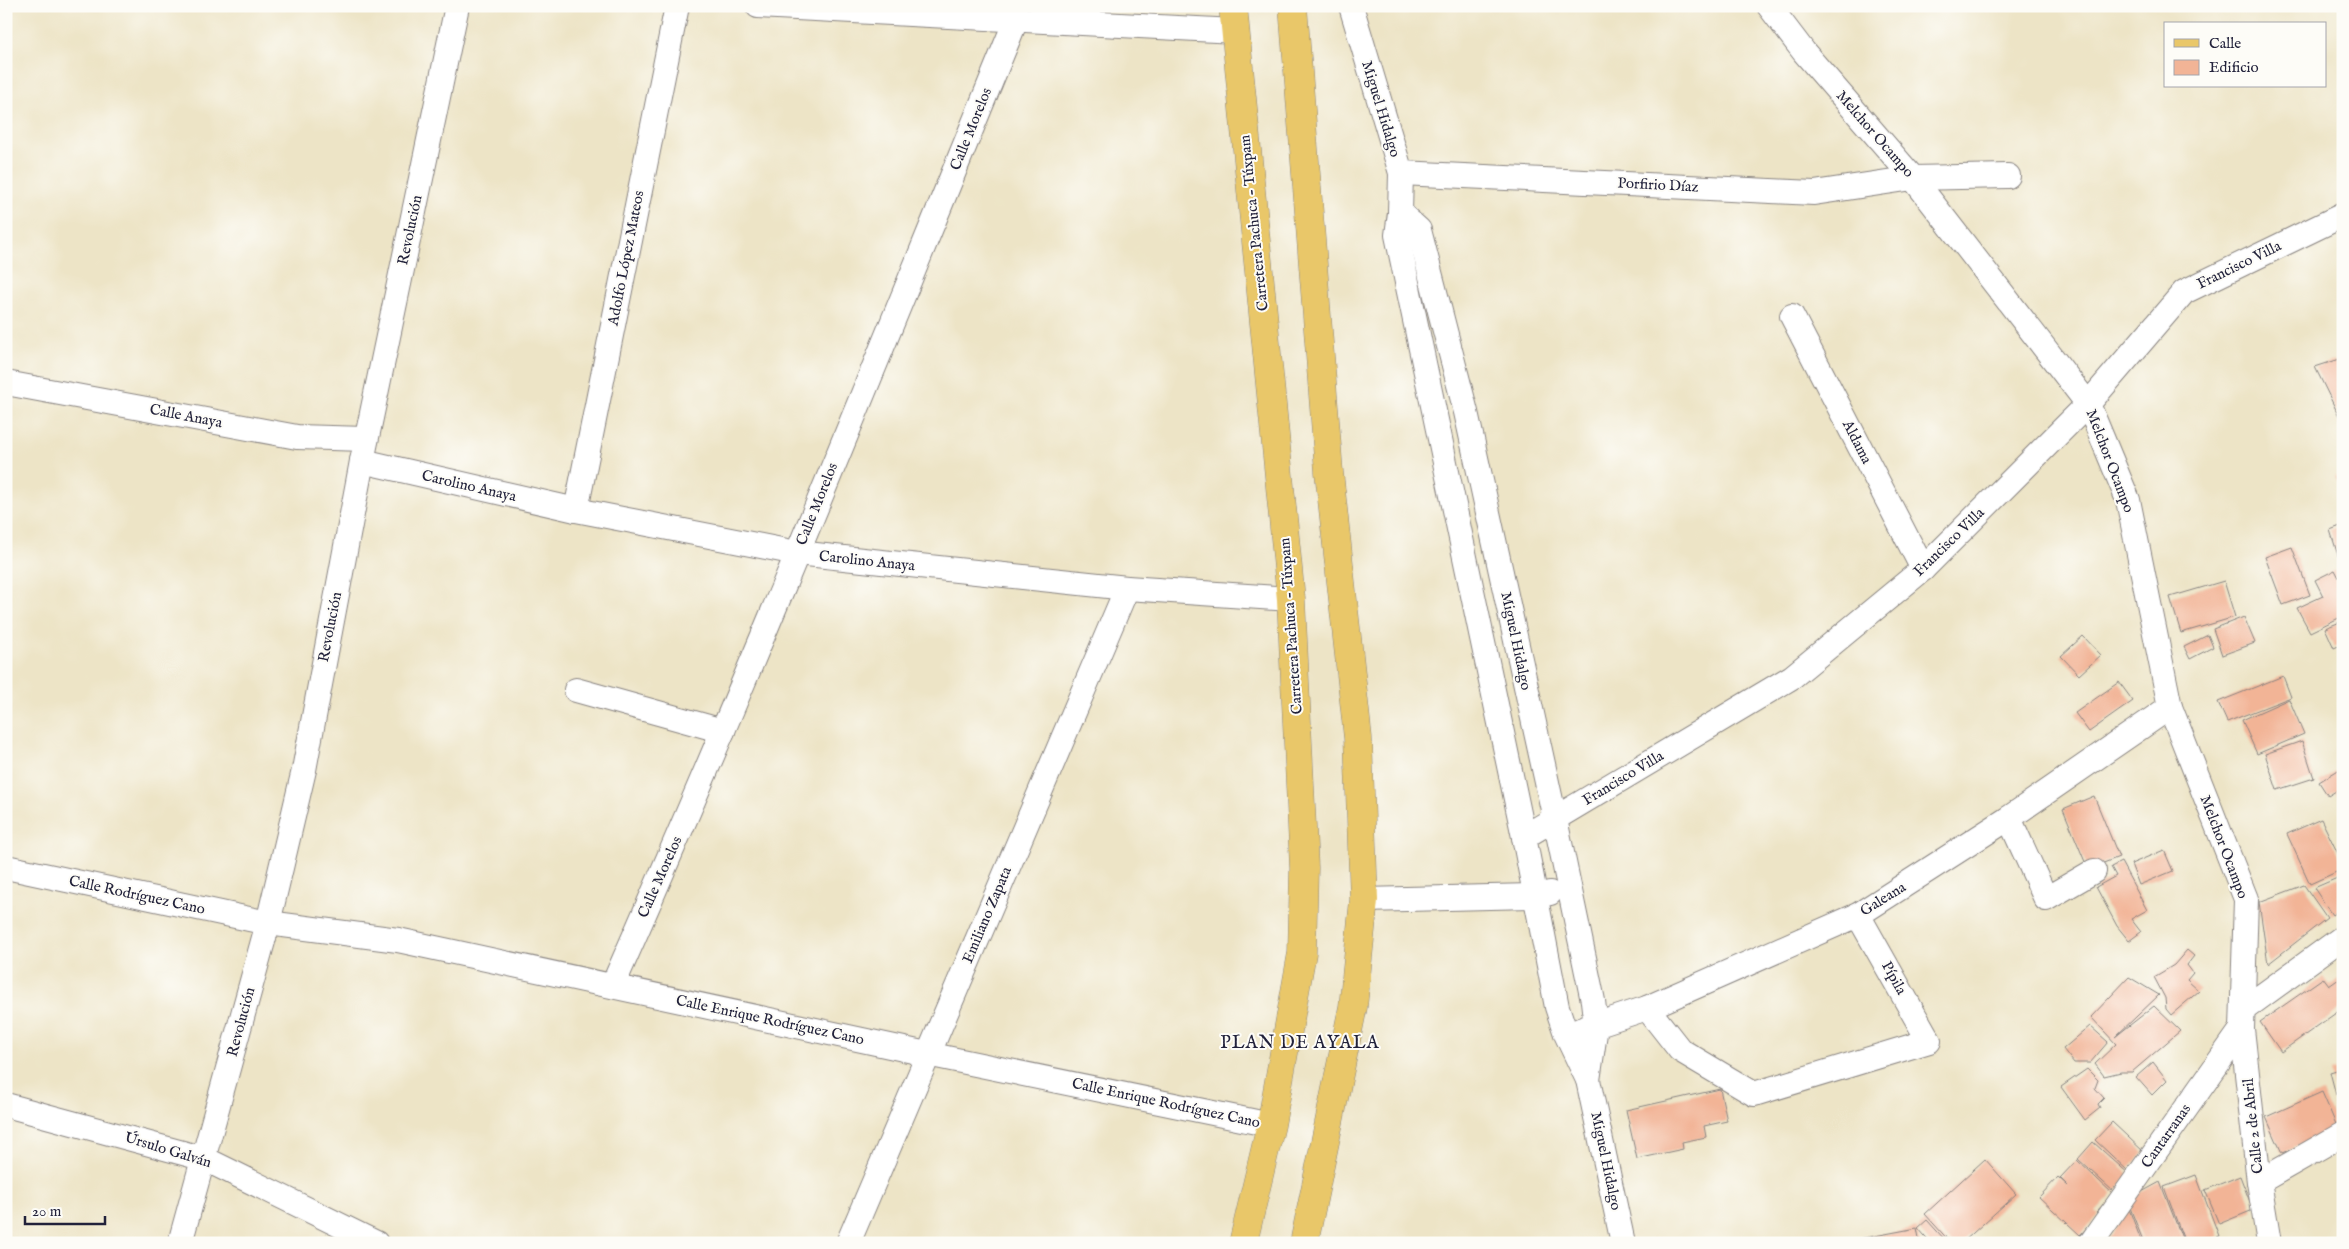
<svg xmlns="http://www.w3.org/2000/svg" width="2349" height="1249" viewBox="0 0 2349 1249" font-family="'IM FELL English',serif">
	<rect width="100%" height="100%" fill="#fdfcf7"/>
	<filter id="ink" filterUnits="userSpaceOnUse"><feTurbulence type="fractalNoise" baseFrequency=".02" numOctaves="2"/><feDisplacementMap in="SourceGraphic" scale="10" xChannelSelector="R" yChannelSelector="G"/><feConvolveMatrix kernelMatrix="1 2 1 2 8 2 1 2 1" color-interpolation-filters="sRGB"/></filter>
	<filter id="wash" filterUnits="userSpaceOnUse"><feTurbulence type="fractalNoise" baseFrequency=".0096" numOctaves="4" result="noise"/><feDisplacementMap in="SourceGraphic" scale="20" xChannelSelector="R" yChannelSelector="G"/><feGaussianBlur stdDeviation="1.12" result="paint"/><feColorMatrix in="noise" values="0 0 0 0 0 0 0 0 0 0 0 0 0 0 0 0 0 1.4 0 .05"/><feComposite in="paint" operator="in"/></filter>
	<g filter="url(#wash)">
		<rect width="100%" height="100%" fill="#ede4c6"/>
		<g id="blocks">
			<!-- building -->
			<g fill="#f2b496">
				<path d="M2343,358V424L2315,367Z"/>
				<path d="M2343,475V491L2335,477Z"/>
				<path d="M2343,525V568H2342L2330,530Z"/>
				<path d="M2292,547L2310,595L2283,605L2265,557Z"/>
				<path d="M2335,570L2343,585V616L2310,632L2297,608L2323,596L2315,580Z"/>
				<path d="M2224,581L2235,617L2181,633L2170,597Z"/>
				<path d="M2244,617L2255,643L2222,655L2213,629Z"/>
				<path d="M2343,621V644L2334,648L2325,628Z"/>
				<path d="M2208,635L2213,647L2190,659L2184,647Z"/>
				<path d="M2083,636L2101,655L2079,675L2061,656Z"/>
				<path d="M2283,676L2291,697L2227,722L2218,702Z"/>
				<path d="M2119,682L2133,701L2089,732L2075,713Z"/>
				<path d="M2289,699L2304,734L2257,754L2242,720Z"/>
				<path d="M2302,741L2314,778L2277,790L2265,754Z"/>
				<path d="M2343,767V802L2336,791L2328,796L2319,782Z"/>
				<path d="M2094,796L2119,857L2088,869L2063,809Z"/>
				<path d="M2321,819L2343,864V869L2310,884L2287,834Z"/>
				<path d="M2164,850L2173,871L2139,885L2131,864Z"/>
				<path d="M2121,862L2147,910L2131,919L2141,932L2129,941L2117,926L2096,887L2116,876L2111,867Z"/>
				<path d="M2342,876L2343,908L2332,915L2314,888Z"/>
				<path d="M2304,885L2327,918L2268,964L2259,902Z"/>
				<path d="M2187,950L2194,956L2187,965L2193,973L2187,980L2199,991L2171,1015L2166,1009L2165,998L2154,977L2174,965Z"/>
				<path d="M2343,976V1008L2281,1052L2260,1022L2323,978L2329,986Z"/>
				<path d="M2129,977L2159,995L2115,1037L2154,1006L2180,1031L2132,1072H2121L2104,1076L2095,1064L2116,1044L2091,1017Z"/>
				<path d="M2090,1026L2108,1042L2090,1063H2074L2063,1049Z"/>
				<path d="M2153,1062L2167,1080L2152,1095L2136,1077Z"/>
				<path d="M2343,1068V1092L2336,1095L2330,1072Z"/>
				<path d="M2087,1069L2098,1080L2095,1088L2104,1098L2098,1104L2100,1108L2085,1120L2061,1087Z"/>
				<path d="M1720,1089L1727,1121L1704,1126L1706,1137L1682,1142L1683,1149L1637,1159L1626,1110Z"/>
				<path d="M2322,1092L2338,1129L2282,1153L2266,1117Z"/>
				<path d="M2112,1122L2144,1152L2127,1170L2095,1140Z"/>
				<path d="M2093,1142L2130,1175L2114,1192L2078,1159Z"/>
				<path d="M1985,1159L2016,1194L1962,1243H1951L1925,1214Z"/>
				<path d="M2077,1160L2113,1194L2096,1212L2099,1215L2080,1235L2039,1197L2058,1177L2068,1186L2060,1178Z"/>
				<path d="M2196,1175L2219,1236L2200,1243H2185L2164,1187Z"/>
				<path d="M2240,1176L2253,1210L2219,1224L2205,1190Z"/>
				<path d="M2160,1182L2184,1243H2144L2127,1200Z"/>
				<path d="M2129,1209L2142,1243H2106V1241Z"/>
				<path d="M1927,1220L1946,1241L1944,1243H1931L1918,1228Z"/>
				<path d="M1917,1228L1920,1243H1853V1240Z"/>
			</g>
		</g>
	</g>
	<g filter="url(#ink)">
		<use href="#blocks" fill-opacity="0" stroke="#888380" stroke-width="1"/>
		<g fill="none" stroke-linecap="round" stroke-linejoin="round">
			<defs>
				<g id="minor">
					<path d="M758,6L1235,31"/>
					<path d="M1351,6L1401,173L1400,213L1397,235L1524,837L1557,1007L1566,1034L1588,1080L1623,1243"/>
					<path d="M1769,6L1804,52L1913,178L2088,404L2128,500L2170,707L2246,899L2242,1029L2259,1182L2269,1243"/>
					<path d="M1401,173L1814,193L1913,178L2008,176"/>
					<path d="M1400,213L1419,230L1466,412L1555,819L1593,1001L1596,1026L1588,1080"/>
					<path d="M1792,316L1923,569"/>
					<path d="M6,383L297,437L366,439"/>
					<path d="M362,461L576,510L797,553L1127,588L1291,599"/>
					<path d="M576,510L677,6"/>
					<path d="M576,690L723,731"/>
					<path d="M2009,818L2046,899L2094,871"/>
					<path d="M1524,837L1792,677L1923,569L2088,404L2184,292L2343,215"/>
					<path d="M6,867L268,923L398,940L927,1054L1271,1125"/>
					<path d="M1364,900L1536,896L1550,893"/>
					<path d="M613,985C754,666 884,342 1016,20"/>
					<path d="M1647,1008L1680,1050L1754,1094L1929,1041L1858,915"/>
					<path d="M2244,1009L2343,937"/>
					<path d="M1580,1030L1647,1008L1858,915L2009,818L2170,707"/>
					<path d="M6,1105L205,1159L376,1243"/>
					<path d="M2259,1182L2343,1134"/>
					<path d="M180,1243L268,923L304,770L362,461L457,6"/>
					<path d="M848,1243L1127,588"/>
					<path d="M2091,1243L2242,1029"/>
				</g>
				<g id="primary">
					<path d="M1233,6L1291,599L1304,868L1302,953L1271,1125L1243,1243"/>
					<path d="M1293,6L1329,472L1358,738L1364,900L1353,1007L1304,1243"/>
				</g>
			</defs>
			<!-- minor casing -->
			<use href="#minor" stroke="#888380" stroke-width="26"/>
			<!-- primary casing -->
			<use href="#primary" stroke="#888380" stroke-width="29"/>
			<!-- minor -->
			<use href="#minor" stroke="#fff" stroke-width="24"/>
			<!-- primary -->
			<use href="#primary" stroke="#e9c769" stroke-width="28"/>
		</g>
	</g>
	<g text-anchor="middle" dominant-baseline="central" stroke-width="4" stroke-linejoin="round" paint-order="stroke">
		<!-- street labels -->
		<g font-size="15" fill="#22223b" stroke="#fdfcf7">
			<text transform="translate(1381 109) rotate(73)">Miguel Hidalgo</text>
			<text transform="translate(971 129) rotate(-68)">Calle Morelos</text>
			<text transform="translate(1875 134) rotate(49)">Melchor Ocampo</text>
			<text transform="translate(1658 185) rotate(3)">Porfirio Díaz</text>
			<text transform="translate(1254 223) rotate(-96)">Carretera Pachuca - Túxpam</text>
			<text transform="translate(410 230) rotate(-78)">Revolución</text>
			<text transform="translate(626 258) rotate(-79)">Adolfo López Mateos</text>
			<text transform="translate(2239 265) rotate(-26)">Francisco Villa</text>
			<text transform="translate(186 416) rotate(11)">Calle Anaya</text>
			<text transform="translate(1857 442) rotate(63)">Aldama</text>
			<text transform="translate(2110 461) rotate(69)">Melchor Ocampo</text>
			<text transform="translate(469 486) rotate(13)">Carolino Anaya</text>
			<text transform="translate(817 504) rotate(-68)">Calle Morelos</text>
			<text transform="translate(1949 542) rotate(-44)">Francisco Villa</text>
			<text transform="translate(867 561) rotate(6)">Carolino Anaya</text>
			<text transform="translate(1291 626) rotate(-94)">Carretera Pachuca - Túxpam</text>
			<text transform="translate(330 627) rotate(-79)">Revolución</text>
			<text transform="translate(1516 641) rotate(78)">Miguel Hidalgo</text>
			<text transform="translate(1623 778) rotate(-31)">Francisco Villa</text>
			<text transform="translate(2224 847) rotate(69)">Melchor Ocampo</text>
			<text transform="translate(660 877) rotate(-66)">Calle Morelos</text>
			<text transform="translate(137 895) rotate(12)">Calle Rodríguez Cano</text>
			<text transform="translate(1883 899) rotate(-32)">Galeana</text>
			<text transform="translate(987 915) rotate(-67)">Emiliano Zapata</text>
			<text transform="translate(1894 978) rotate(61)">Pípila</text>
			<text transform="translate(770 1020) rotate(12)">Calle Enrique Rodríguez Cano</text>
			<text transform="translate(241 1022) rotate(-75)">Revolución</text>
			<text transform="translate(1166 1103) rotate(12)">Calle Enrique Rodríguez Cano</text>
			<text transform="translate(2253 1126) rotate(-96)">Calle 2 de Abril</text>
			<text transform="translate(2166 1136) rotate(-55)">Cantarranas</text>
			<text transform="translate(168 1150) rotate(17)">Úrsulo Galván</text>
			<text transform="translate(1606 1161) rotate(78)">Miguel Hidalgo</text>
		</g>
		<!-- quarter labels -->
		<g font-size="18" letter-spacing="1" fill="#22223b" stroke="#fdfcf7">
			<text x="1300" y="1043">PLAN DE AYALA</text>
		</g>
	</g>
	<!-- margin -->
	<rect width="2349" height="1249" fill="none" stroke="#fdfcf7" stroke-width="25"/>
	<!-- legend -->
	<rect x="2164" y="22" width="162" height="65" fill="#fdfcf7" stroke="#a5a5ac"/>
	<rect x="2174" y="39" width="25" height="8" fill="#e9c769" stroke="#a5a5ac"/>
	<text x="2209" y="48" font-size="15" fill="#22223b">Calle</text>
	<rect x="2174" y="60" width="25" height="15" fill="#f2b496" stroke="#a5a5ac"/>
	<text x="2209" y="72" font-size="15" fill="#22223b">Edificio</text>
	<!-- scale -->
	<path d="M25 1216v8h80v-8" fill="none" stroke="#22223b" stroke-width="2.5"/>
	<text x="32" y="1216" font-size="15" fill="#22223b" stroke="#fdfcf7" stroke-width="4" paint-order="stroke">20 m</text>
</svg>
